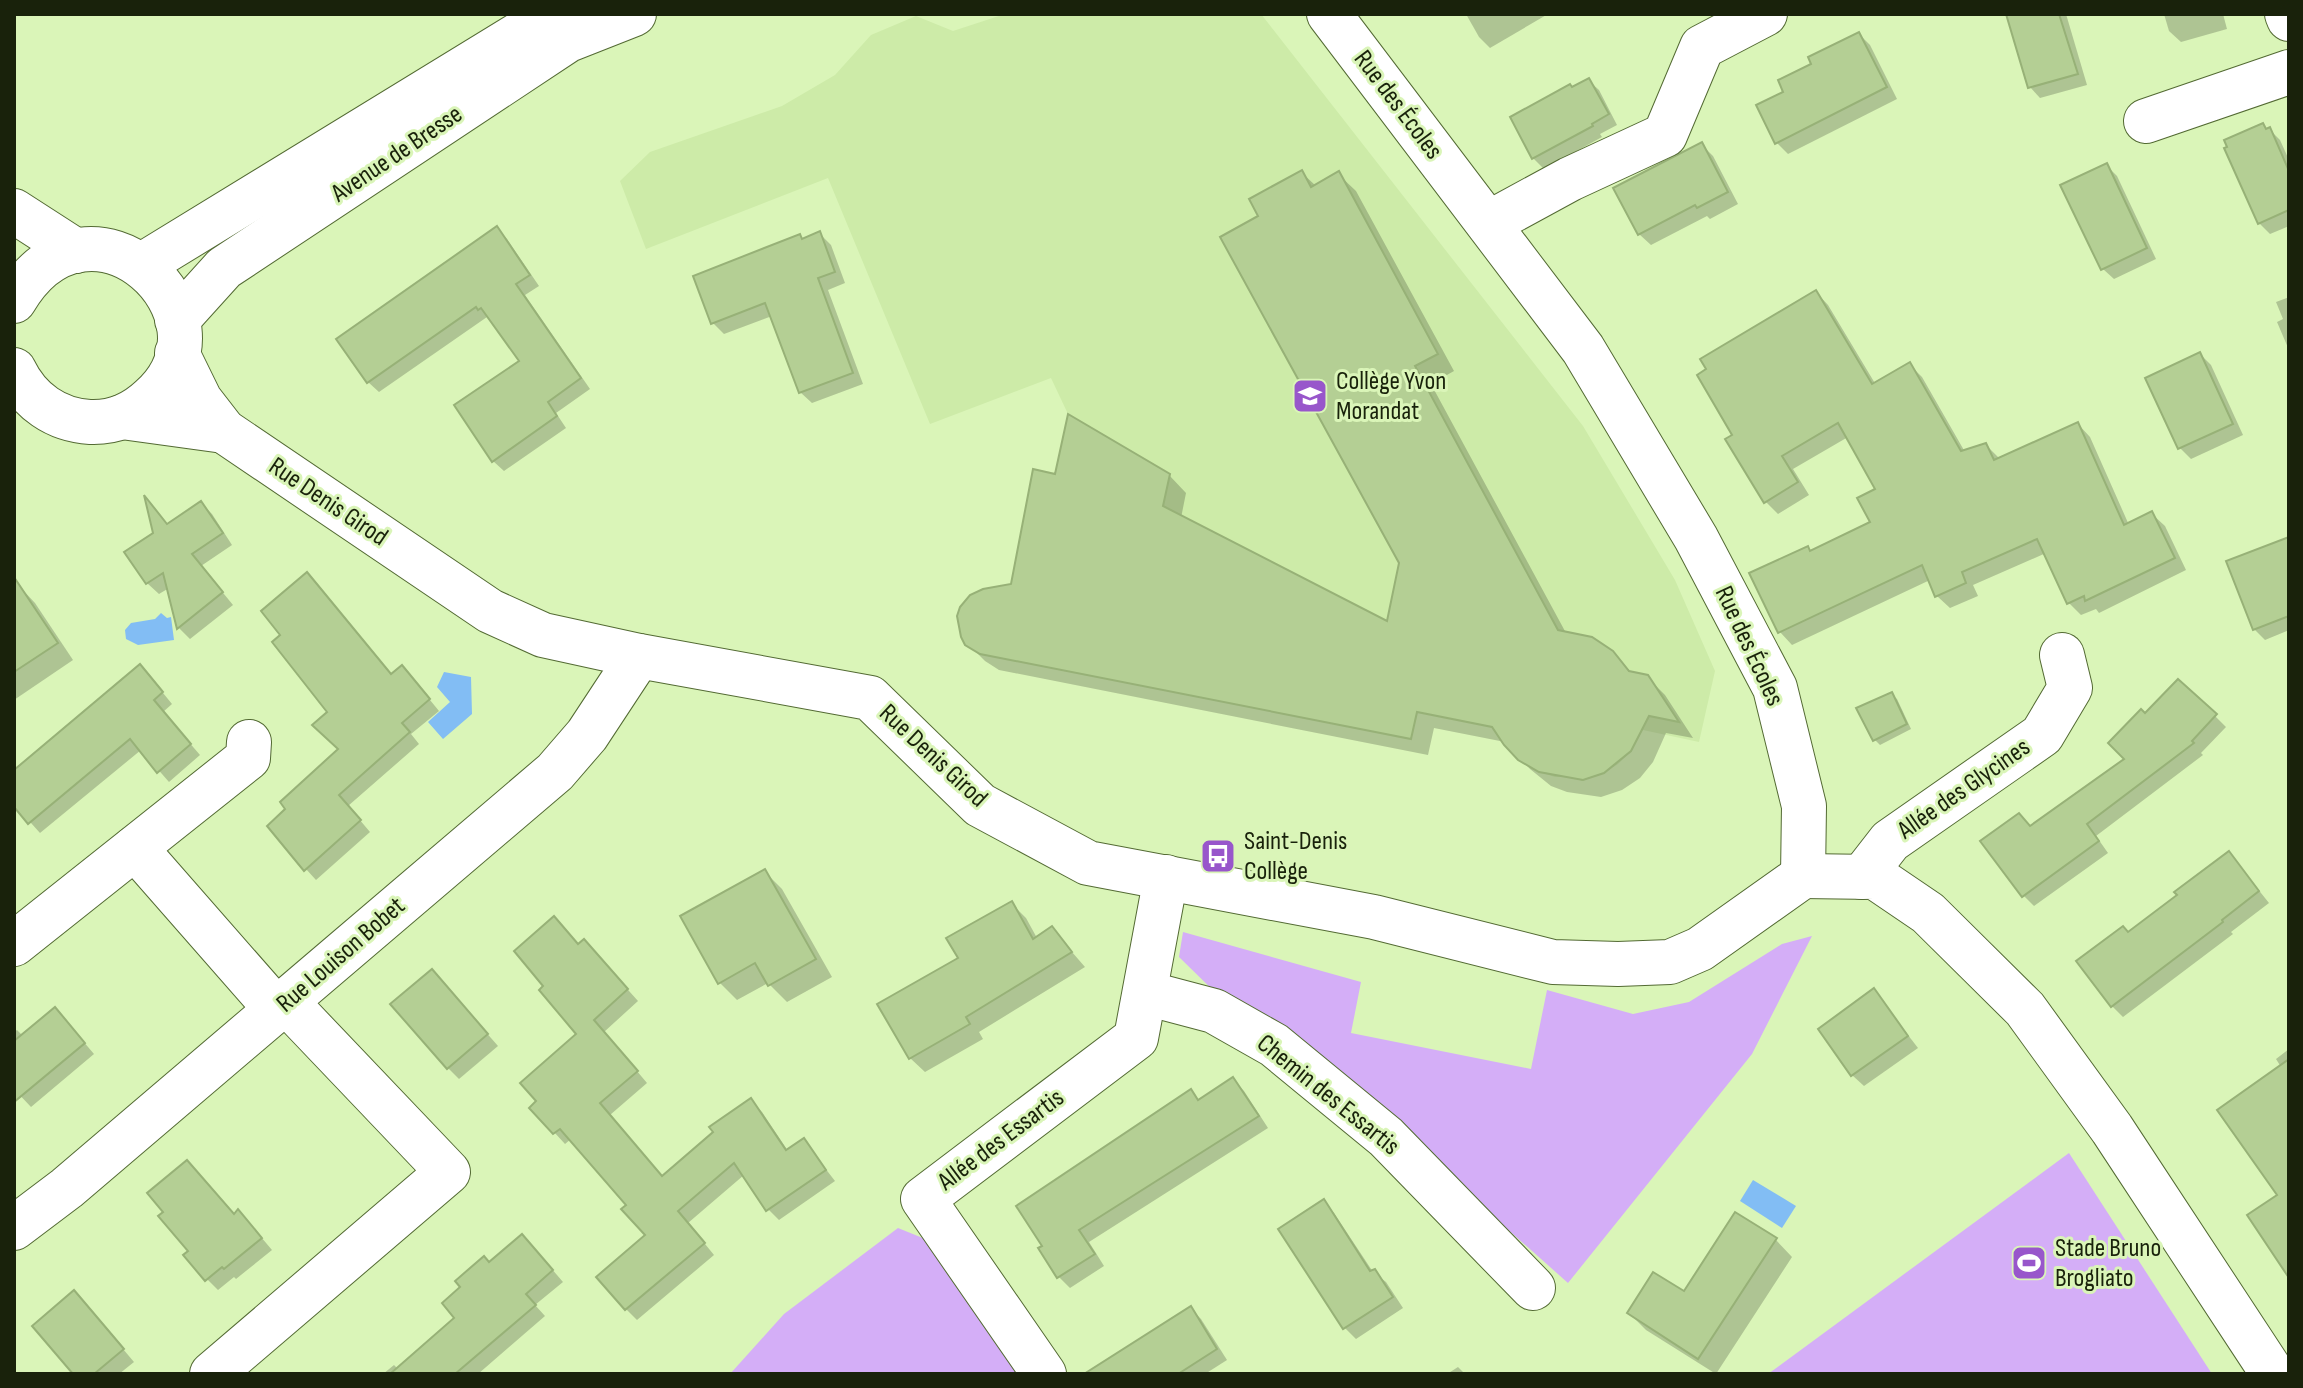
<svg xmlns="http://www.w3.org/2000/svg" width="2303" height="1388" viewBox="0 0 2303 1388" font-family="'Sofia Sans Condensed',sans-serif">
	<rect width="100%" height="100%" fill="#daf5b8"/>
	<!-- built -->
	<path fill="#cdeba8" d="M1005,14H1261L1583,426L1675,580L1715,671L1699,742L1643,730L1631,751L1618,764L1604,773L1581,781L1580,777H1555L1531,769L1510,752L1494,727L1418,712L1411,739L980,654L965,645L957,621L960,607L970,595L983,589L1020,593L1026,559L1016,557L1033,469L1055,473L1068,414L1051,378L930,424L828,178L646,249L620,181L650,152L782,106L835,75L871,35L916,16L953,31Z"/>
	<!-- green -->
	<g fill="#d4aef7">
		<path d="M1183,932L1361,982L1351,1033L1531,1069L1547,990L1633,1014L1689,1002L1782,944L1812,936L1752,1054L1568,1283L1342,1082L1221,998L1179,957Z"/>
		<path d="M2069,1153L2212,1374H1768Z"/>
		<path d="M898,1228L935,1243L1026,1374H730L784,1314Z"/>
	</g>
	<!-- water -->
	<g fill="#82bdf4">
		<path d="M161,613L167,618L171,617L174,640L138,645L126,639L125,630L131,623L155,619Z"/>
		<path d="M444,672L471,677L472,714L443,739L428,722L450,702L437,687Z"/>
		<path d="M1753,1180L1796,1206L1782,1228L1740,1201Z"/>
	</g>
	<!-- shadow -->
	<g fill="#0003">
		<path d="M1466,14H1548L1490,48L1479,37Z"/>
		<path d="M2008,14H2066L2087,85L2040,98L2030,87Z"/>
		<path d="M2164,14H2223L2227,29L2181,42L2169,31Z"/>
		<path d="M1859,34L1870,45L1897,99L1788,154L1777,143L1786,93L1814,65Z"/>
		<path d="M1588,80L1599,90L1617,125L1600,134L1602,137L1544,169L1533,158L1512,118Z"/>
		<path d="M2269,129L2280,140L2289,160V226L2270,234L2259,223L2267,130Z"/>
		<path d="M1702,145L1713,156L1738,204L1710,219L1707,216L1651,245L1639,234Z"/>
		<path d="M2106,165L2117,176L2156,259L2114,279L2103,269Z"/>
		<path d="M1301,172L1316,186L1338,174L1356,191L1454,371L1431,384L1566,633L1612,652L1633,674L1647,677L1665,695L1693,738L1666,733L1653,762L1640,778L1622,790L1601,797L1567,792L1551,786L1530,769L1505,742L1434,728L1428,755L999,670L985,661L967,643L1012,586L1057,476L1169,475L1186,493L1181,518L1388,624L1401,563L1260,216Z"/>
		<path d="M497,229L507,239L539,286L525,295L590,389L556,413L566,428L504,471L493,461L522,362L487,317L379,392L368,382Z"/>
		<path d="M820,234L831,245L845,283L828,290L863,384L812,403L800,392L772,316L724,334L713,323L803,240Z"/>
		<path d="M1816,292L1828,305L1876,385L1910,365L1922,377L1965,452L1986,445L2000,459L2078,424L2090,437L2129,525L2152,514L2165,526L2186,570L2099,613L2096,609L2081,615L2069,603L2046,553L1973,585L1978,596L1950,608L1937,596L1930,580L1792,645L1780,632L1807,548L1812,552L1872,523L1878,490L1848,437L1793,469L1809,495L1778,514L1765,501L1734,436Z"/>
		<path d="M2289,297V350L2277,322L2283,319L2276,302Z"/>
		<path d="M2200,354L2211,365L2243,435L2191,459L2180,448Z"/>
		<path d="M148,502L168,525L201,503L212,514L232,545L201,566L233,605L190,639L179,628L169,588L159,594L147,583L156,534Z"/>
		<path d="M2289,539V630L2265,640L2254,629Z"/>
		<path d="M19,586L35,603L73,660L14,700V589Z"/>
		<path d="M392,676L412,678L439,711L411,734L419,744L348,806L370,832L316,880L306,869L341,750Z"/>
		<path d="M150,677L172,704L163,712L200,755L169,782L141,750L40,833L14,804V773Z"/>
		<path d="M1891,694L1897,699L1911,729L1880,745L1875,740Z"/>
		<path d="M2146,716H2215L2226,727L2201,753L2203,755L2096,836L2108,853L2034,906L2023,895L2031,828L2127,760Z"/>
		<path d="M2229,853L2269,903L2231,932L2233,934L2123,1017L2112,1006Z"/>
		<path d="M765,872L782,889L832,977L787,1002L768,983L737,1000L720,983Z"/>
		<path d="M1011,903L1026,918L1037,938L1052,929L1085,967L979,1032L983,1039L925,1072L910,1058L961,958Z"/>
		<path d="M579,946L595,953L638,1001L604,1032L647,1083L610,1115L663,1178L751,1101L762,1112L788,1151L804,1141L835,1181L779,1220L768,1209L744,1175L688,1223L714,1255L637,1320L626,1309L648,1236L629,1205L571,1139L565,1144L532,1108L538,1101L579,1034Z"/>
		<path d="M443,983L498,1046L459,1079L448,1068Z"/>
		<path d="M1874,991L1918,1048L1864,1086L1852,1075Z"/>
		<path d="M65,1020L94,1054L31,1107L14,1089V1032L17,1030L23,1036Z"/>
		<path d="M2289,1049V1274L2279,1196L2281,1067L2276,1059Z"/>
		<path d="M1233,1080L1244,1091L1268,1128L1089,1242L1104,1266L1070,1288L1059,1277L1041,1249L1191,1092L1200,1101Z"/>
		<path d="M1324,1202L1334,1213L1373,1272L1386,1282L1403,1308L1356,1339L1345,1328L1280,1230Z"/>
		<path d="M235,1216L249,1223L272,1250L236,1279L234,1277L218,1290L207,1279L191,1251Z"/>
		<path d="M1776,1240L1792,1257L1716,1374L1646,1330L1629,1313L1685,1294Z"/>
		<path d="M533,1247L563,1282L535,1305L545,1316L478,1374H383L394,1365L398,1369L457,1318L490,1264Z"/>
		<path d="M85,1304L134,1362L119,1374H76Z"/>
		<path d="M1190,1308L1201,1319L1227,1360L1205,1374H1115Z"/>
		<path d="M1458,1367L1465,1374H1447Z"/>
	</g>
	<!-- building -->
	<g fill="#b4cf94" stroke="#97b177" stroke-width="2">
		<path d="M2006,14H2059L2078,74L2028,88Z"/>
		<path d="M1859,32L1887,87L1775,144L1756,105L1783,92L1778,80L1811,64L1808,57Z"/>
		<path d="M1589,78L1609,114L1592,124L1593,126L1532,159L1510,117L1570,84L1572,87Z"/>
		<path d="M2263,123L2266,129L2270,127L2289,171V210L2258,224L2224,148L2227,147L2224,140Z"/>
		<path d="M1702,142L1728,192L1697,208L1695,205L1638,235L1613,188Z"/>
		<path d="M2107,163L2147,248L2101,270L2060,185Z"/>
		<path d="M1302,170L1311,187L1339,171L1438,354L1415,366L1558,630L1592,637L1613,651L1629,671L1648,675L1679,722L1649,716L1631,751L1604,773L1583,780L1539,772L1518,760L1504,745L1492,727L1417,712L1411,739L980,654L965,645L961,637L957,616L960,607L970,595L983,589L1011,584L1033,469L1055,474L1068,414L1170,474L1163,506L1387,621L1399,563L1220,237L1258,216L1249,199Z"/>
		<path d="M497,226L530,275L516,284L581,378L548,402L557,416L492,462L454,405L519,361L481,308L478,310L476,307L367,383L336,339Z"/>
		<path d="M820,231L835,272L818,278L853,373L799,393L765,303L711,324L693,276L800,234L802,239Z"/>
		<path d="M1816,290L1872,384L1910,362L1961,451L1986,443L1994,460L2078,422L2124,525L2152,511L2175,558L2085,601L2084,596L2067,604L2037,539L1962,572L1966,583L1935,597L1922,565L1778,633L1749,573L1808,546L1810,551L1870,522L1857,498L1875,489L1838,423L1782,456L1798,482L1764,503L1725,439L1732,435L1697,375L1706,369L1700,359Z"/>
		<path d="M2200,352L2233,424L2178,449L2145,378Z"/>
		<path d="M144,495L167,524L201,501L223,533L192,554L223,592L177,629L163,573L146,584L124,552L153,533Z"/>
		<path d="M2289,537V616L2253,630L2226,561Z"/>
		<path d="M307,572L391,674L402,665L430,699L402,723L410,732L339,795L361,820L304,871L267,826L285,809L280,802L338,749L312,725L327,712L272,642L280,635L261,611Z"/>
		<path d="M14,577L58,643L14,672Z"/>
		<path d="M140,664L163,692L154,700L191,744L157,773L130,739L28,824L14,807V770Z"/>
		<path d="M2178,679L2217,714L2192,741L2194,743L2087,824L2099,841L2022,897L1980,841L2019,813L2030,826L2124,759L2108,743L2141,709L2145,713Z"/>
		<path d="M1892,692L1907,724L1873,741L1856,708Z"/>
		<path d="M2229,851L2259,891L2222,920L2223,922L2111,1007L2076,961L2123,926L2128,932L2177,895L2174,892Z"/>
		<path d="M765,869L816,959L768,986L755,963L718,984L680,916Z"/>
		<path d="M1012,901L1033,939L1052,926L1072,952L966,1017L970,1024L909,1059L877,1004L958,958L946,938Z"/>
		<path d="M554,916L578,944L584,939L628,989L594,1020L638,1071L600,1103L662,1176L713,1132L709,1127L751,1098L786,1150L804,1138L826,1170L766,1211L734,1163L678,1211L705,1243L625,1310L596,1277L645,1235L621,1209L626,1205L560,1129L553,1134L529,1108L536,1101L520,1083L576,1034L539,990L543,986L514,951Z"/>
		<path d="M432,969L488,1034L447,1069L390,1004Z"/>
		<path d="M1874,988L1908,1036L1851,1076L1818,1029Z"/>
		<path d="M55,1007L85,1043L14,1102V1041Z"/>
		<path d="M2289,1059V1278L2247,1215L2277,1195L2217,1110Z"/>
		<path d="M1233,1077L1259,1116L1079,1230L1095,1254L1057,1278L1038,1248L1042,1246L1016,1206L1191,1089L1198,1100Z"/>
		<path d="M187,1160L234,1214L238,1209L262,1238L224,1269L222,1267L205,1281L183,1255L188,1251L158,1216L163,1212L147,1193Z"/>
		<path d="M1324,1199L1370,1271L1375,1269L1393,1297L1343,1329L1278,1229Z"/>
		<path d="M1735,1212L1777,1238L1698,1359L1627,1313L1653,1272L1684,1291Z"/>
		<path d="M522,1234L553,1270L526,1294L536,1305L455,1374H390L454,1318L442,1303L460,1287L455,1281L484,1256L489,1262Z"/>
		<path d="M74,1290L124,1349L94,1374H73L32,1326Z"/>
		<path d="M1191,1306L1217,1349L1178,1374H1084Z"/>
	</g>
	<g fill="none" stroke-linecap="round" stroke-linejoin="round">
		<defs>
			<g id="minor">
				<path d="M1329,14L1583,349L1696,538L1775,688L1804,806L1803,876"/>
				<path d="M2287,14L2289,19"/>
				<path d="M2146,121L2289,72"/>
				<path d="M14,211L76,251"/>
				<path d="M1489,223L1570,179L1665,135L1702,47L1765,14"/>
				<path d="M177,353L200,400L224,431L490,611L543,635L639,656L870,698L980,805L1088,863L1374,917L1553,962L1618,964L1670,962L1700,949L1803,876"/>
				<path d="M122,417L224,431"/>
				<path d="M135,848L277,1010"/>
				<path d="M1803,876L1875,877L1928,913L2025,1009L2112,1129L2273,1374"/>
				<path d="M1862,877L1890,841L2042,735L2070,688L2062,655"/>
				<path d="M14,944L248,758L249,742"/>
				<path d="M1146,993L1214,1011L1274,1045L1386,1137L1533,1288"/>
				<path d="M14,1228L67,1188L555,772L587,735L639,656"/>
				<path d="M212,1374L448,1172L286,1002"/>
				<path d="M1044,1374L923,1199L1136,1038L1166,877"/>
			</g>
			<g id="major">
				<path d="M142,265L552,14"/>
				<path d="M14,301C90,171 244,316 151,398C134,414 113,423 90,422C56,420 29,401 14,370"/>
				<path d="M177,320L224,268L568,40L634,14"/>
			</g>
		</defs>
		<!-- minor casing -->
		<use href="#minor" stroke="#536a33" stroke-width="46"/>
		<!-- major casing -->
		<use href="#major" stroke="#536a33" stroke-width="46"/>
		<!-- minor -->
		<use href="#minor" stroke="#fff" stroke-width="44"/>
		<!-- major -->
		<use href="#major" stroke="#fff" stroke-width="44"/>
	</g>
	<!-- icons -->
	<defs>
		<symbol id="school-square" viewBox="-11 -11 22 22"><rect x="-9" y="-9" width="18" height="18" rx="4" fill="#9856cb" stroke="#daf5b8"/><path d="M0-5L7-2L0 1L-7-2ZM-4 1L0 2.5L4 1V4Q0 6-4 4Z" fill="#fff"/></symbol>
		<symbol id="bus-square" viewBox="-11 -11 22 22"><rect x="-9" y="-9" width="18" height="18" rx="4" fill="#9856cb" stroke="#daf5b8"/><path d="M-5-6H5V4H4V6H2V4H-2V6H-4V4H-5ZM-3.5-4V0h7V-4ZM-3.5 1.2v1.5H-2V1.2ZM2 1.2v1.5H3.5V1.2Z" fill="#fff"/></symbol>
		<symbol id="stadium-square" viewBox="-11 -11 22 22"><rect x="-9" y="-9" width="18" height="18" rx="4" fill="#9856cb" stroke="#daf5b8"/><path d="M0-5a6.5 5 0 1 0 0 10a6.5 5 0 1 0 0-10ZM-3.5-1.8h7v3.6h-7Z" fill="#fff"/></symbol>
	</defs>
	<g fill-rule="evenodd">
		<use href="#school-square" x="1290" y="376" width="40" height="40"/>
		<use href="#bus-square" x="1198" y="836" width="40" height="40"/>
		<use href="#stadium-square" x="2009" y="1243" width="40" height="40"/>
	</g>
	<g text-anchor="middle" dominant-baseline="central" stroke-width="6" stroke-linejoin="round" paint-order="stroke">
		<!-- street labels -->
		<g font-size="26" fill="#19220b" stroke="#daf5b8">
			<text transform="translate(1398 105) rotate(53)">Rue des Écoles</text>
			<text transform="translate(397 154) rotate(-34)">Avenue de Bresse</text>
			<text transform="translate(328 502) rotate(34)">Rue Denis Girod</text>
			<text transform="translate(1749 646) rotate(65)">Rue des Écoles</text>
			<text transform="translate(933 756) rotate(43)">Rue Denis Girod</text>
			<text transform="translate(1964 789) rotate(-35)">Allée des Glycines</text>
			<text transform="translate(341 955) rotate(-41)">Rue Louison Bobet</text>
			<text transform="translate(1328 1095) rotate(39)">Chemin des Essartis</text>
			<text transform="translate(1001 1140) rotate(-37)">Allée des Essartis</text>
		</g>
		<!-- poi labels -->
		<g font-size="26" fill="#19220b" stroke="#daf5b8" text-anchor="start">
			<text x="1336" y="381">Collège Yvon<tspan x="1336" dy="30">Morandat</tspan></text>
			<text x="1244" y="841">Saint-Denis<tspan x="1244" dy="30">Collège</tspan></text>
			<text x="2055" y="1248">Stade Bruno<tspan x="2055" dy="30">Brogliato</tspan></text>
		</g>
	</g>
	<!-- border -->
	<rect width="2303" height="1388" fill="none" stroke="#19220b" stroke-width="32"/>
</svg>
